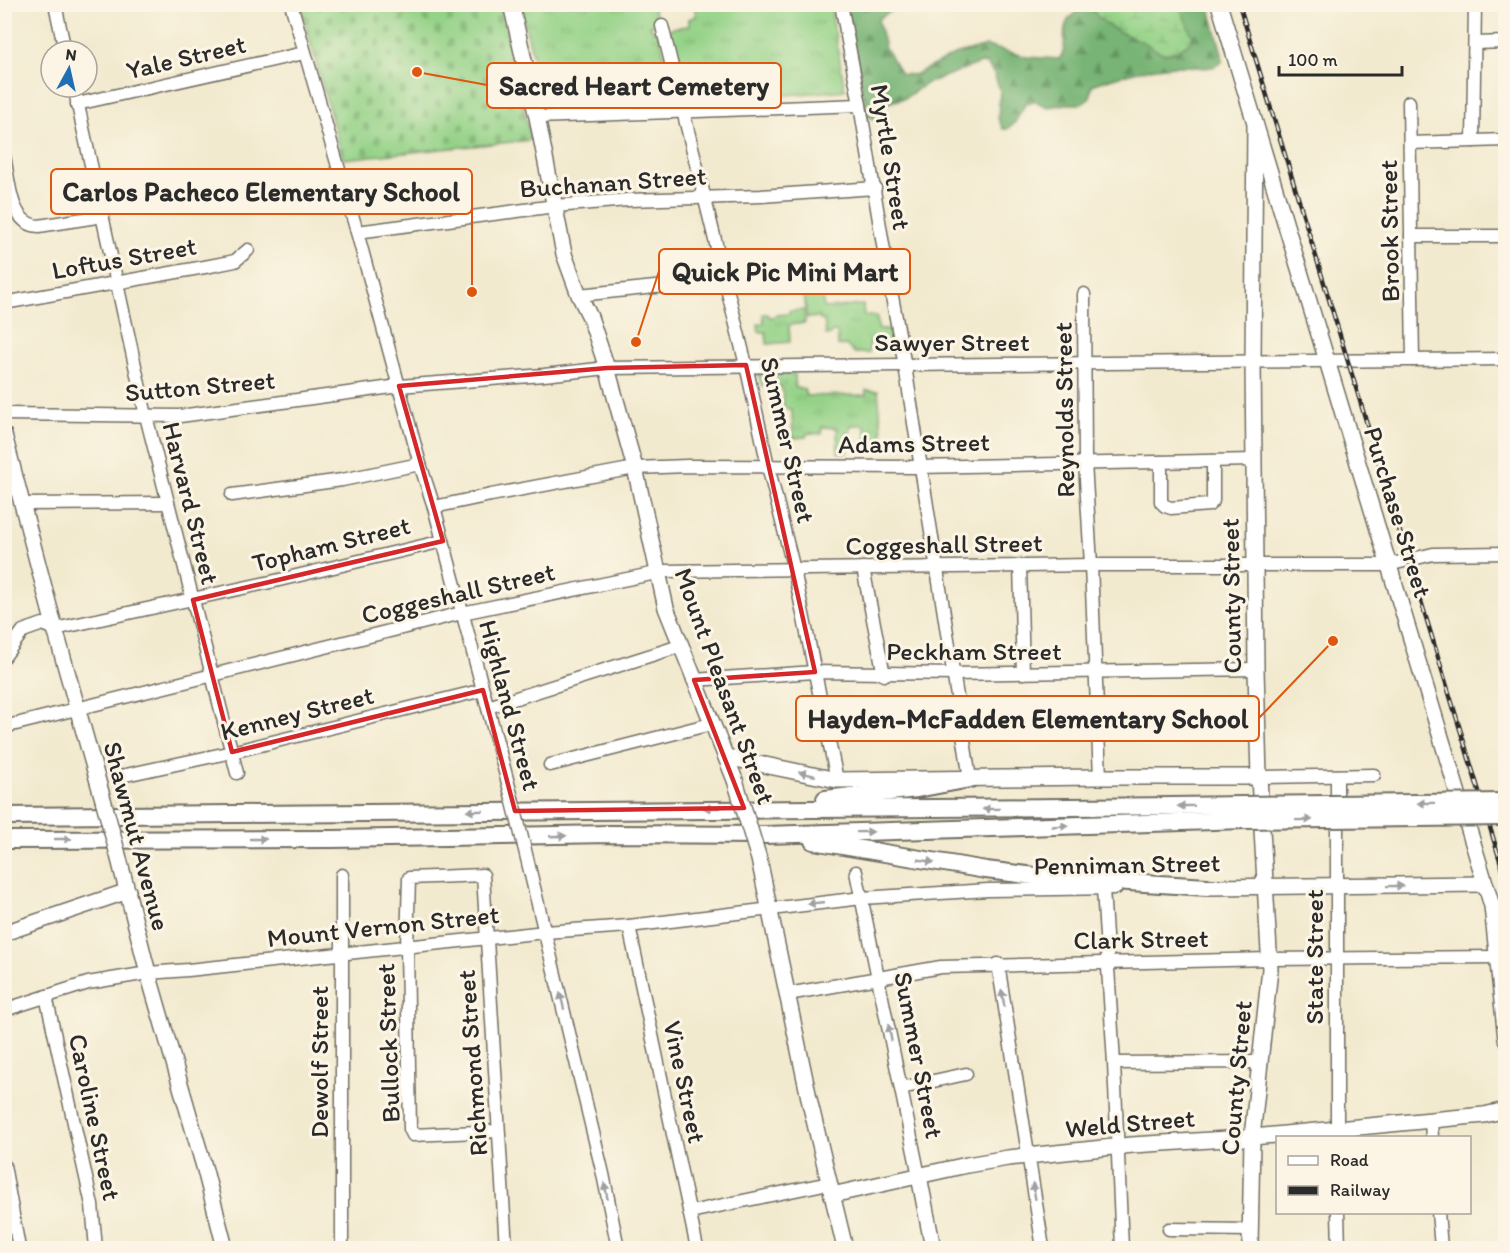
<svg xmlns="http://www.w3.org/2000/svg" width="1510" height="1253" viewBox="0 0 1510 1253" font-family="Itim,sans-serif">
	<defs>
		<pattern id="grass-tufts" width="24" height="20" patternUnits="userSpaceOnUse" patternTransform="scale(1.5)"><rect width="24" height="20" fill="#94d287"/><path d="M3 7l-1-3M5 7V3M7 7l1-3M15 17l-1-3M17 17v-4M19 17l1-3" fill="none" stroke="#80b475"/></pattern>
		<pattern id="forest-firs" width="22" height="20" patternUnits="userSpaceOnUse" patternTransform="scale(1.5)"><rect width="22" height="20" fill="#77b474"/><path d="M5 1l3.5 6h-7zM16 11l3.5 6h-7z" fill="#62935f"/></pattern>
		<pattern id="wetland-marsh" width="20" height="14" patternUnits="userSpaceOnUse" patternTransform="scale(1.5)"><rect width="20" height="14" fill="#94d287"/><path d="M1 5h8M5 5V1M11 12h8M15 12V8" fill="none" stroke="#80b475"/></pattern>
		<pattern id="cemetery-stones" width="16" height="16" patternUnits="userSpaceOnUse" patternTransform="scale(1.5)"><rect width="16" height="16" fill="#94d287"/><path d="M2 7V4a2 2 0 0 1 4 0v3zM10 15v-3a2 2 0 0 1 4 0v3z" fill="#80b475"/></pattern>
	</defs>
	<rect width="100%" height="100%" fill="#fcf5e5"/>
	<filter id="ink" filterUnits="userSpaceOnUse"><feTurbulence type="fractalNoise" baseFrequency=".0167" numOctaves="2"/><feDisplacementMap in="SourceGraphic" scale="12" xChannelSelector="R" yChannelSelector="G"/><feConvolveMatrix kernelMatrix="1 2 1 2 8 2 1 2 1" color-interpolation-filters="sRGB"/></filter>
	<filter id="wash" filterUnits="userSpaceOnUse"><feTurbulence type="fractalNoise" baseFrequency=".008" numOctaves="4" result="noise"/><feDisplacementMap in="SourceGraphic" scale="24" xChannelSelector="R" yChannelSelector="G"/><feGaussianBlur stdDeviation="1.35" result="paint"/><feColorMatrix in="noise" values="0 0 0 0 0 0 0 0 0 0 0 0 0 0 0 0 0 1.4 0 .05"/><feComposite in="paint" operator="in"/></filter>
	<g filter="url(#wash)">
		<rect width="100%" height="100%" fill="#f2eacf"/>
		<!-- grass -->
		<g fill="url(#grass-tufts)" stroke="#607e59" stroke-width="1.5">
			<path d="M520,5H653L657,24L650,25L653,31H658L659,33L675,102L630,103L625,100L562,104L556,111L546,109Z"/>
			<path d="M694,5H830L845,90L727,100H687L670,32L671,28L689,26V19L696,16Z"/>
			<path d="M804,295L822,296L824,308L863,305L864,316H877L878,329H890L892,342L869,343V353H854L846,345L838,346L837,332H832L831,335H826L824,320H820L819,317L807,318Z"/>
			<path d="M804,310L805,323L789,325L790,342L767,344L766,332H759L758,324L764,323L763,314H768L769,317H775L776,315L789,314V311Z"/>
			<path d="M758,374H795V388L804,389L806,396L866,395V390L878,391L883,443H867L865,425H851L850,433H847V453H838L837,428L822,427V434L807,433L806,437L793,438L792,411L790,409L784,408L782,387L762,386Z"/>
		</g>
		<!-- forest -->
		<path fill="url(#forest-firs)" stroke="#517050" stroke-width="1.5" d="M1089,4L1209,5L1222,54V62C1210,71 1200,67 1186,66C1154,65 1122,74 1092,85L1090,98L1082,104H1066L1048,107L1037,102L1026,103L1014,124L1007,129H1003L998,118L1000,90L994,74L987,64L981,63L927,83L905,98L880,105L881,111L876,119L867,117L845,5H901L878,19L885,48L901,74L914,75L954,55L987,46L1027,57L1059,59C1069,48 1061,34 1067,22C1070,14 1082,9 1089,4Z"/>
		<!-- wetland -->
		<path fill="url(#wetland-marsh)" stroke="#607e59" stroke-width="1.5" d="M1096,5H1179L1193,38C1189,44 1173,55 1164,53C1157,52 1149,45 1143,42C1127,35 1104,27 1094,12Z"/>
		<!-- cemetery -->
		<path fill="url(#cemetery-stones)" stroke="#607e59" stroke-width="1.5" d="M300,5H500L531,140L343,159Z"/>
	</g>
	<g filter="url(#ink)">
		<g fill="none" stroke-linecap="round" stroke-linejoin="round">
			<defs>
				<g id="minor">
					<path d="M55,4L65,51"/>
					<path d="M291,4L357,232L420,464L434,507L512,798"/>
					<path d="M841,4L860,105L888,275L905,366L970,779"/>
					<path d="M662,26L746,365L768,466L794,570L837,780"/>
					<path d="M1475,43L1506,42"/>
					<path d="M74,87L146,416L237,773"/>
					<path d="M1409,102L1413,360"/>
					<path d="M77,104L304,53"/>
					<path d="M537,117L860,105"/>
					<path d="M1473,141L1475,4"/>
					<path d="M1410,143L1506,140"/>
					<path d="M4,156C9,178 9,225 39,226L103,216"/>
					<path d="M357,232L555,206L628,200L761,196L875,188"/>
					<path d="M1411,236H1506"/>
					<path d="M1084,294L1085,462L1091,565L1100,777"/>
					<path d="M579,295L655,287L888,275"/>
					<path d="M4,303L210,266L235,261L248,250"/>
					<path d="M4,414L180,416L399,386L544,375L607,368L1506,359"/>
					<path d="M1161,462V502L1165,506L1171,508L1209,505L1213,501V461"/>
					<path d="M232,495L342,480L420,464"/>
					<path d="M23,504L167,503"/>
					<path d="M434,507L491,495L635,468L687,466L919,467L1254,460"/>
					<path d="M1020,565L1023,673"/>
					<path d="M863,568L884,675"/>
					<path d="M4,657L23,631L43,624L55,629L275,581L443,541"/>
					<path d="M693,680L815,672L954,674L1256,669"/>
					<path d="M488,707L680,646"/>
					<path d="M4,727L462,613L666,571L1091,565H1388L1433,554L1506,553"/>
					<path d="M550,765L711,724"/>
					<path d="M121,776L232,752L483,690"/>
					<path d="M1337,776V1138"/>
					<path d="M1259,777L1374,775"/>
					<path d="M524,846L603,1174L618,1248"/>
					<path d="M856,872L919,1176"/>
					<path d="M1103,888L1114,1063L1122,1248"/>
					<path d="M629,926L697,1248"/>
					<path d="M998,964L1043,1248"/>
					<path d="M788,994L941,967L1270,959L1497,957"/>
					<path d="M46,996L92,1205L96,1248"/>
					<path d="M4,1010L88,983L148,973L188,970L545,932L629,926L862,898L988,890L1116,888"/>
					<path d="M1114,1063L1259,1062"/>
					<path d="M901,1088L966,1074"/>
					<path d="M1431,1120L1432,1138"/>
					<path d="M498,1131L413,1135L410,1129L407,947L409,878L483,875L506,1248"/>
					<path d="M4,1165L19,1248"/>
					<path d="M690,1212L829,1183"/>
					<path d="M1338,1212L1339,1248"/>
					<path d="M1438,1212L1441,1248"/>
					<path d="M1169,1229L1251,1230"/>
					<path d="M342,1248V875"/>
				</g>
				<g id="major">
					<path d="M511,4L537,117L564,254L579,295L590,317L607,368L635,468L666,608L735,780"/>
					<path d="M1219,4L1492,906L1506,1039"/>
					<path d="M4,435L55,629L104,803"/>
					<path d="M726,757L837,780L1100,777H1259"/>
					<path d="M117,851L148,973L205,1170L225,1248"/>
					<path d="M759,859L810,1103L845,1248"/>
					<path d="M1207,887L1484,884"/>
					<path d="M4,933L128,891"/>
					<path d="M919,1176L933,1248"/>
					<path d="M832,1195L967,1165L1008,1158L1132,1145L1243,1138L1484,1115L1506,1110"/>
					<path d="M1250,1248L1252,1137L1270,969L1259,777L1256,669L1253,362L1255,124"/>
				</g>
				<g id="highway">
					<path d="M825,799L917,789L970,779"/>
					<path d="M4,816C418,810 831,811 1244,805"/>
					<path d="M4,840L333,839L610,834L765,835L1245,820"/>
					<path d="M813,841L986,870L1035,876L1207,887"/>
				</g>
			</defs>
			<!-- minor casing -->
			<use href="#minor" stroke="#716e64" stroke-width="15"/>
			<!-- major casing -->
			<use href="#major" stroke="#716e64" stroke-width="18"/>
			<!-- highway casing -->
			<use href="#highway" stroke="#716e64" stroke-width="20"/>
			<!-- minor -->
			<use href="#minor" stroke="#fff" stroke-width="12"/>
			<!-- major -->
			<use href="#major" stroke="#fff" stroke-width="15"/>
			<!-- highway -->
			<use href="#highway" stroke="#fff" stroke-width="16"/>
			<defs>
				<path id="rail" d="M1239,4L1506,880"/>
			</defs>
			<!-- rail casing -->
			<use href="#rail" stroke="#2b2b2b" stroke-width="4.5"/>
			<!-- rail -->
			<use href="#rail" stroke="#fcf5e5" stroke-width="2" stroke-dasharray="7" stroke-linecap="butt"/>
			<defs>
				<path id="minor-bridge" d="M512,798L524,846"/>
				<g id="major-bridge">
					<path d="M735,780L759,859"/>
					<path d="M104,803L117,851"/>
				</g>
				<g id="highway-bridge">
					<path d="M1244,805L1506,802"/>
					<path d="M1245,820L1506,817"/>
				</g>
			</defs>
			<!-- minor-bridge casing -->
			<use href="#minor-bridge" stroke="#716e64" stroke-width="15" stroke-linecap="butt"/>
			<!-- major-bridge casing -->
			<use href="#major-bridge" stroke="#716e64" stroke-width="18" stroke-linecap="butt"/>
			<!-- highway-bridge casing -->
			<use href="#highway-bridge" stroke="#716e64" stroke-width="20" stroke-linecap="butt"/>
			<!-- minor-bridge -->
			<use href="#minor-bridge" stroke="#fff" stroke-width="12"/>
			<!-- major-bridge -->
			<use href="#major-bridge" stroke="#fff" stroke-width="15"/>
			<!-- highway-bridge -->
			<use href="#highway-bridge" stroke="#fff" stroke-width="16"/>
		</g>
		<!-- one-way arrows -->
		<defs><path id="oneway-solid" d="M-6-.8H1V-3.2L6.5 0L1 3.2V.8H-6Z" transform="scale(1.5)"/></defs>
		<g fill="#a0a0a0">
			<use href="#oneway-solid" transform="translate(807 774) rotate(-167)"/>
			<use href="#oneway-solid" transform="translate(1426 803) rotate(179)"/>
			<use href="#oneway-solid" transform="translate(1186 806) rotate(179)"/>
			<use href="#oneway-solid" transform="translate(712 808) rotate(179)"/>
			<use href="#oneway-solid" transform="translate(991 809) rotate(179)"/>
			<use href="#oneway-solid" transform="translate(475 811) rotate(179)"/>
			<use href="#oneway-solid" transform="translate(1304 820) rotate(-1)"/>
			<use href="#oneway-solid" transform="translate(1060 826) rotate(-3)"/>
			<use href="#oneway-solid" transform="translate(865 832) rotate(-1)"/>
			<use href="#oneway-solid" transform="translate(558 836) rotate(-2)"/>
			<use href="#oneway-solid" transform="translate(63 839)"/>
			<use href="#oneway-solid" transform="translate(258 839)"/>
			<use href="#oneway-solid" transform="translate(926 861) rotate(10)"/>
			<use href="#oneway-solid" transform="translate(1395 886) rotate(-1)"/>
			<use href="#oneway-solid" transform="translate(816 903) rotate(174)"/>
			<use href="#oneway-solid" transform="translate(1003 998) rotate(-99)"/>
			<use href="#oneway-solid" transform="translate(562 1001) rotate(-104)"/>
			<use href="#oneway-solid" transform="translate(890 1033) rotate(-101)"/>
			<use href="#oneway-solid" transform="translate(606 1191) rotate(-101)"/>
			<use href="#oneway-solid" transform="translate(1034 1191) rotate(-100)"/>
		</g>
	</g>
	<!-- marked area -->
	<path fill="none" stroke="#d62828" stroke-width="4.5" stroke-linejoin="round" d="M746,365L815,672L694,680L744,808L515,811L483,690L232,752L193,600L443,541L399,386L607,368Z"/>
	<g text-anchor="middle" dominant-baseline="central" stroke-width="6" stroke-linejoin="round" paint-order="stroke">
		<!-- street labels -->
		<g font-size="26" fill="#2b2b2b" stroke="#fcf5e5">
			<text transform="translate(186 57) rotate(-13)">Yale Street</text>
			<text transform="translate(891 157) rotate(81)">Myrtle Street</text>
			<text transform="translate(613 182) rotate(-4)">Buchanan Street</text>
			<text transform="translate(1389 231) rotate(-91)">Brook Street</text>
			<text transform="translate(124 258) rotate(-10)">Loftus Street</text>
			<text x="952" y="342">Sawyer Street</text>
			<text transform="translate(200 386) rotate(-5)">Sutton Street</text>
			<text transform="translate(1064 410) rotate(-91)">Reynolds Street</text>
			<text transform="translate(788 440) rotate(77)">Summer Street</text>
			<text transform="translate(914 443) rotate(-1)">Adams Street</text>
			<text transform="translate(191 503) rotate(76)">Harvard Street</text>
			<text transform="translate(1398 512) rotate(73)">Purchase Street</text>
			<text transform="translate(331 544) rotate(-14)">Topham Street</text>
			<text transform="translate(944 544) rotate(-1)">Coggeshall Street</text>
			<text transform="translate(458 593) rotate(-13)">Coggeshall Street</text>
			<text transform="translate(1231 596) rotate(-91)">County Street</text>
			<text x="974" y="651">Peckham Street</text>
			<text transform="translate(725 686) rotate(70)">Mount Pleasant Street</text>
			<text transform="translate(510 705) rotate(75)">Highland Street</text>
			<text transform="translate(297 713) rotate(-14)">Kenney Street</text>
			<text transform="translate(137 836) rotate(75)">Shawmut Avenue</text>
			<text transform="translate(1127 864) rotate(-1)">Penniman Street</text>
			<text transform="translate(383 926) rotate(-6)">Mount Vernon Street</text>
			<text transform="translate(1141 939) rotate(-1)">Clark Street</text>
			<text transform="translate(1314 957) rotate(-90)">State Street</text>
			<text transform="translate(388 1043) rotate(-92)">Bullock Street</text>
			<text transform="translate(919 1055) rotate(79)">Summer Street</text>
			<text transform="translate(319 1062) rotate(-90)">Dewolf Street</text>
			<text transform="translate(472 1063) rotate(-94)">Richmond Street</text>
			<text transform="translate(1236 1078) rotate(-85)">County Street</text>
			<text transform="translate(685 1082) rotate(78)">Vine Street</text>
			<text transform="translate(95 1117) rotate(78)">Caroline Street</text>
			<text transform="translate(1130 1123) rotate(-5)">Weld Street</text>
		</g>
	</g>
	<!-- callouts -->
	<path fill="none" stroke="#df570e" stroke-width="2" d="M417 72L487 85M472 292L472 192M636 342L659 271M1333 641L1259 718"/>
	<g fill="#df570e" stroke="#fcf5e5" stroke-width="2">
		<circle cx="417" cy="72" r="6"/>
		<circle cx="472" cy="292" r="6"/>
		<circle cx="636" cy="342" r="6"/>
		<circle cx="1333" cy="641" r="6"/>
	</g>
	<g fill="#fcf5e5" stroke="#df570e" stroke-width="2">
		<rect x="487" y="63" width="294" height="45" rx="6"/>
		<rect x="51" y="169" width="421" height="45" rx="6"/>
		<rect x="659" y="249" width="251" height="45" rx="6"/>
		<rect x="796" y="696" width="463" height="45" rx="6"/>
	</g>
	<g font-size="27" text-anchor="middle" font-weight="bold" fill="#2b2b2b">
		<text x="634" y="95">Sacred Heart Cemetery</text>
		<text x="261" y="201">Carlos Pacheco Elementary School</text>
		<text x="785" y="281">Quick Pic Mini Mart</text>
		<text x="1028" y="728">Hayden-McFadden Elementary School</text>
	</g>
	<!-- margin -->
	<rect width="1510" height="1253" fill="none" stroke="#fcf5e5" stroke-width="24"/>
	<!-- legend -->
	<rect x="1276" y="1136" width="195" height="78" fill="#fcf5e5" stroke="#a8a49b" stroke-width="1.5"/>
	<rect x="1288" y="1156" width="30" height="9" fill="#ffffff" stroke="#a8a49b" stroke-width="1.5"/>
	<text x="1330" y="1166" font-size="18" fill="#2b2b2b">Road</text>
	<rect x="1288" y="1186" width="30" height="9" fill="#2b2b2b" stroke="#a8a49b" stroke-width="1.5"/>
	<text x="1330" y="1196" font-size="18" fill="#2b2b2b">Railway</text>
	<!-- north arrow -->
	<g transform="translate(69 69) rotate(8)"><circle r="28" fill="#fcf5e5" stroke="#a8a49b" stroke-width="1.5"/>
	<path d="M0-4.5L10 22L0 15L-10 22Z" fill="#1f6fb2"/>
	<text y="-9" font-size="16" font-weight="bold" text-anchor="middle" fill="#2b2b2b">N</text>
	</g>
	<!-- scale -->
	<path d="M1279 66v9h123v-9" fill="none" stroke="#2b2b2b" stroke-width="3"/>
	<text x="1288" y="66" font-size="18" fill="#2b2b2b" stroke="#fcf5e5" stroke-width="4.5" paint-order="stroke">100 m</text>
</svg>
